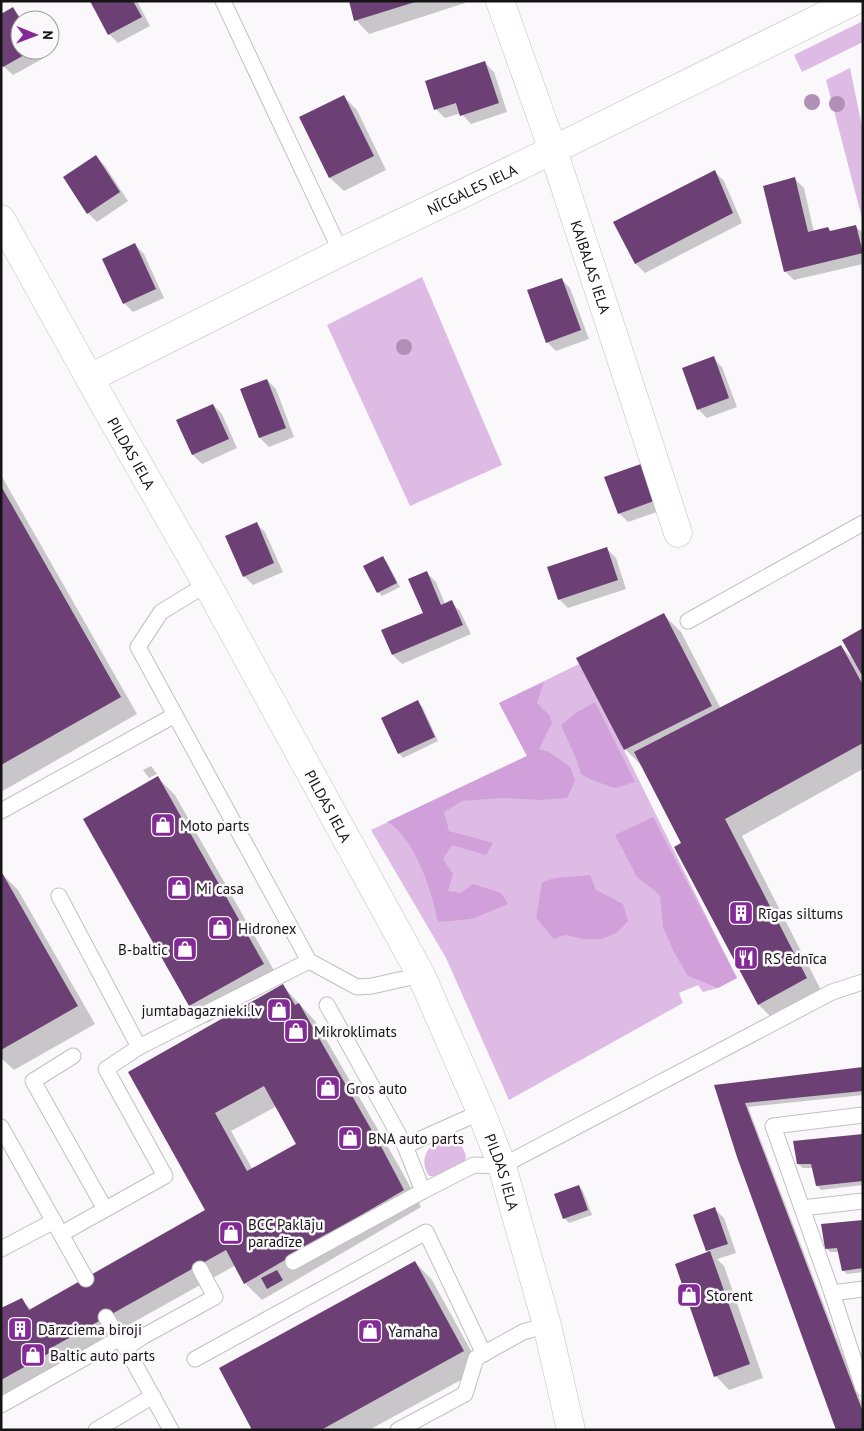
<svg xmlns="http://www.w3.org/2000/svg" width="864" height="1431" viewBox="0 0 864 1431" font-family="'PT Sans',sans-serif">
	<rect width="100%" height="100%" fill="#fbf8fc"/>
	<!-- green -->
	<g fill="#ddbbe4">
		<path d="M863,21V42L802,72L794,55Z"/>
		<path d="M850,68L863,131V222L826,80Z"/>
		<path d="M422,277L502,465L410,506L327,325Z"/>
		<path d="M579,664L624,750L737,978L718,988L703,992L698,985L679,993L683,1003L509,1100L446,958L371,830L527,756L499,703Z"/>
		<path d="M453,1131L457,1133L466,1156L465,1162L435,1176H429C415,1155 435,1139 453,1131Z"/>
	</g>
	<!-- forest -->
	<g fill="#d1a0db">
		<path d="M544,682L537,703L549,715L552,723L539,749L549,752L570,767L575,781L567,798L539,800L502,798L462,801L444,812L449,831L493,843L486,855L452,845L443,859L453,874L448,891L461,893L473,884L501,893L508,904L471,919L438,922C432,892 415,837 387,822L527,756L499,703Z"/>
		<path d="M595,702L635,782L615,788L594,781L581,774L575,756L561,725L576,713Z"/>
		<path d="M653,817L737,978L718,988L688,976L673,950L663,927L660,895L637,877L615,835Z"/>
		<path d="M590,875L596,890L623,904L628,921L616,933L602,939H583L565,935L554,939L536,918L542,882L555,878Z"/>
	</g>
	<!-- shadow -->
	<g fill="#0003" fill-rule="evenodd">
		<path d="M91,1H137L150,26L118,43L109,34Z"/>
		<path d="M351,1H465V3L369,34L356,20Z"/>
		<path d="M13,9L23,20H20V50H40L44,58L13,75L4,67Z"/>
		<path d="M485,63L494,72L507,112L471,124L461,113L445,118L436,109Z"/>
		<path d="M344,97L357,110L386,170L344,191L330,178L301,118Z"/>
		<path d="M96,157L105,166L128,201L97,222L88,213Z"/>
		<path d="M715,172L724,181L742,223L645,273L636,264L615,222Z"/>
		<path d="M795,179L804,188L814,232H831L856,227L863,233V264L794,280L785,271Z"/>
		<path d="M135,245L144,254L164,298L133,312L124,303Z"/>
		<path d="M561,279L570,288L589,339L556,351L547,342Z"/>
		<path d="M713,358L722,367L737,407L707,418L698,409Z"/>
		<path d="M267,380L276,389L294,437L269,447L260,438Z"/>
		<path d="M213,405L222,414L237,448L202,464L193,455L178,420Z"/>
		<path d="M650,474L663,510L628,522L619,513Z"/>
		<path d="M1,475L137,714L1,792Z"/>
		<path d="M256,523L265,532L283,572L253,585L244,576Z"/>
		<path d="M607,549L616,558L626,589L568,608L559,599Z"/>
		<path d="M383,557L387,562L400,587L382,596L378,592Z"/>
		<path d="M427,573L436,582L445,604L451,602L460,611L471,634L402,664L393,655L424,613Z"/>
		<path d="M664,615L681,632L721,709L841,647L853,659L863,630V769L742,836L824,996L776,1022L759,1005L676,848L682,844L642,766L625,749Z"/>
		<path d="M417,702L422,706L438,741L403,758L399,753Z"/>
		<path d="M151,766L157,774L149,778L143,770Z"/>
		<path d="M158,778L175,795L280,981L207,1023L190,1006Z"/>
		<path d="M1,873L18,890L95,1024L14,1070L1,1058Z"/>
		<path d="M283,986L316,1022L400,1168L421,1207L262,1300L245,1283L236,1265L64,1361L1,1406V1309L21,1300L32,1310L207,1210L129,1073ZM277,1106L298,1145L253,1170L231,1131Z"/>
		<path d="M863,1069V1095L748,1107L863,1407V1430L716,1086Z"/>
		<path d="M863,1135V1185L821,1190L817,1185L813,1168H803L798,1164Z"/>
		<path d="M579,1186L583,1191L592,1215L569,1223L564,1218Z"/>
		<path d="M715,1209L724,1218L736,1253L717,1259L724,1266L763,1378L729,1390L716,1376L709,1253L707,1251L695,1216Z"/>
		<path d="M863,1221V1272L847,1274L843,1270L839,1252H830L826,1248Z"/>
		<path d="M415,1262L432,1280L481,1369L369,1430H254Z"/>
	</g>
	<!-- building -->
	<g fill="#6c4075" fill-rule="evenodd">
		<path d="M90,1H133L142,17L108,35Z"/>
		<path d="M349,1H415V2L354,21Z"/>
		<path d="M13,7L20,19V50H33L3,67L1,65V14Z"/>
		<path d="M485,61L499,103L460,116L456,103L434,110L425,81Z"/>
		<path d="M344,95L374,156L329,178L299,117Z"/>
		<path d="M96,155L120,192L87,214L63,177Z"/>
		<path d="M715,170L733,213L635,264L613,222Z"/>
		<path d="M795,177L808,232L828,227L830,231L856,225L863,253L784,272L763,186Z"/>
		<path d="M135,243L156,289L123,304L102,259Z"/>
		<path d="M562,278L581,330L546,343L527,290Z"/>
		<path d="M714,356L729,398L697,410L682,368Z"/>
		<path d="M267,379L286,428L259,438L240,389Z"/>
		<path d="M213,404L229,439L192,455L176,420Z"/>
		<path d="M641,464L654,501L618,514L604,477Z"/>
		<path d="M1,486L121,697L1,765Z"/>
		<path d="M257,522L274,563L243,577L225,536Z"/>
		<path d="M607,547L618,580L558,600L547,567Z"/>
		<path d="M383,556L397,583L377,593L363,566Z"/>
		<path d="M427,571L441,605L452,600L463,625L392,655L381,630L423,613L408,579Z"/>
		<path d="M664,613L712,706L624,750L576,658Z"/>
		<path d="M863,628V677L842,640Z"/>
		<path d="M841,645L863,685V743L725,819L807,978L758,1005L674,847L681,843L634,752Z"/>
		<path d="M418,700L435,737L398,754L381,718Z"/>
		<path d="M158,776L264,964L189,1006L83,819Z"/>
		<path d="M1,871L78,1006L1,1050Z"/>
		<path d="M283,984L295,1005L299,1003L383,1150L404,1190L244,1284L226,1250L51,1348L53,1351L1,1380V1308L22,1298L29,1310L205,1210L128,1072ZM264,1086L296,1144L247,1171L215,1113Z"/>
		<path d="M863,1067V1091L745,1103L863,1412V1430H836L737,1157L714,1085Z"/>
		<path d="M863,1134V1181L816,1186L811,1164H797L793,1141Z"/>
		<path d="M579,1185L588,1210L563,1219L554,1194Z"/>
		<path d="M715,1207L728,1244L706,1251L693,1215Z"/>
		<path d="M863,1220V1268L842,1271L837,1248L825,1249L821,1224Z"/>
		<path d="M710,1251L750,1364L714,1377L675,1264Z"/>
		<path d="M415,1261L464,1351L321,1430H252L219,1368Z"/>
		<path d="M277,1270L283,1280L267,1289L261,1278Z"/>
	</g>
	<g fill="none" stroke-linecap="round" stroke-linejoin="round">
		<defs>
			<g id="service">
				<path d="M223,1L341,252"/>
				<path d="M207,584L161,612L138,647L309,961L357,987L372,986L421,975"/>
				<path d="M688,621L863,523"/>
				<path d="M1,811L175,715"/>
				<path d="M59,896L139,1047L309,961"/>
				<path d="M327,1005L405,1146L481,1112"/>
				<path d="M73,1056L33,1081L105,1209"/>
				<path d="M863,1115L773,1126L832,1293L863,1388"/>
				<path d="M1,1127L86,1279"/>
				<path d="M405,1146L423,1191"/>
				<path d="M802,1208L863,1201"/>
				<path d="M61,1234L165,1176L106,1069L139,1047"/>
				<path d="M1,1249L54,1221"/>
				<path d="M293,1262L423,1191L474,1165L502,1166L832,992L863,982"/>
				<path d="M832,1293L863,1289"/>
				<path d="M106,1317L125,1347"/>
				<path d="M195,1359L426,1232L484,1354"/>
				<path d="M1,1405L120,1338"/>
				<path d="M96,1430L153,1396"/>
				<path d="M171,1430L126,1348L142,1337L215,1297L200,1269"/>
				<path d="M398,1430L465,1394L476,1358L523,1332L547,1325"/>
			</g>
			<g id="minor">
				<path id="s1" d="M500,1L553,150L678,533"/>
			</g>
			<g id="tertiary">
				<path id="s2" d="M1,219L110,415L207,584L421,975L481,1112L502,1166L547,1325L571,1430"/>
				<path id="s3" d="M90,378L341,252L553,150L854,1"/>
			</g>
		</defs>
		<!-- service casing -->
		<use href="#service" stroke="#c1bfc2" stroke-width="17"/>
		<!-- minor casing -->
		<use href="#minor" stroke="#c1bfc2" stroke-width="29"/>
		<!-- tertiary casing -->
		<use href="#tertiary" stroke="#c1bfc2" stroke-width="29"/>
		<!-- service -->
		<use href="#service" stroke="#fff" stroke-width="15"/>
		<!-- minor -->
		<use href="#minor" stroke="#fff" stroke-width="28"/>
		<!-- tertiary -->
		<use href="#tertiary" stroke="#fff" stroke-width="28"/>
	</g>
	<!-- trees -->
	<g fill="#b190b8">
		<circle cx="812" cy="102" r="8"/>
		<circle cx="837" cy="104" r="8"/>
		<circle cx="404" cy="347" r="8"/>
	</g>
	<!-- icons -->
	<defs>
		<symbol id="shop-square" viewBox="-11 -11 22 22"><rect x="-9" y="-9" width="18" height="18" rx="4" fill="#842a96" stroke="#fbf8fc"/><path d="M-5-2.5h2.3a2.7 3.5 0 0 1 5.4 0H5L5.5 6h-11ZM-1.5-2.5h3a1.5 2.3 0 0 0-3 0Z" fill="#fff"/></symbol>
		<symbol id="building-square" viewBox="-11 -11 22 22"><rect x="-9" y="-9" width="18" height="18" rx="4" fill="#842a96" stroke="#fbf8fc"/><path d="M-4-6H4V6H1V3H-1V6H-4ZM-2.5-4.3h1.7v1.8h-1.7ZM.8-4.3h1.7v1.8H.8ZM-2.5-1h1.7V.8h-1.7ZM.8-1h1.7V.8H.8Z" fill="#fff"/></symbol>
		<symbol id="restaurant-square" viewBox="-11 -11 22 22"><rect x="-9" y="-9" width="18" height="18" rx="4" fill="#842a96" stroke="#fbf8fc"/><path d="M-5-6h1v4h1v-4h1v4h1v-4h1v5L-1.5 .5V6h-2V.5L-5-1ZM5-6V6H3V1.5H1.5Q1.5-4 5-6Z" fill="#fff"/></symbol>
	</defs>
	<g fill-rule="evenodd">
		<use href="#shop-square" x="149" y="811" width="28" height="28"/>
		<use href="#shop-square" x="165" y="874" width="28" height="28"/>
		<use href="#building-square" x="727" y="899" width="28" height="28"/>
		<use href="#shop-square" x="206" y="914" width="28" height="28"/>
		<use href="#shop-square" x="171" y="935" width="28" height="28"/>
		<use href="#restaurant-square" x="732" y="944" width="28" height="28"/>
		<use href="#shop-square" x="265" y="996" width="28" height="28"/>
		<use href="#shop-square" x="282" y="1017" width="28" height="28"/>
		<use href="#shop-square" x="314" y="1074" width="28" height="28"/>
		<use href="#shop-square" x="336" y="1124" width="28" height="28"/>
		<use href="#shop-square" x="217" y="1219" width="28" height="28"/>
		<use href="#shop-square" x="675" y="1281" width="28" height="28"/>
		<use href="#building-square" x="6" y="1315" width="28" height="28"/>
		<use href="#shop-square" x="356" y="1317" width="28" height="28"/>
		<use href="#shop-square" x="19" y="1341" width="28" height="28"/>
	</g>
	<g text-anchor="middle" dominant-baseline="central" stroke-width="5" stroke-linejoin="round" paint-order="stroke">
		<!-- street labels -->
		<g font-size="15" fill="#151415" stroke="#fbf8fc">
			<text stroke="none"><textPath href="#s3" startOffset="426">NĪCGALES IELA</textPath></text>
			<text stroke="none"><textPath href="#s1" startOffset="281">KAIBALAS IELA</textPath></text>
			<text stroke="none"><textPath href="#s2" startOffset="268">PILDAS IELA</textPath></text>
			<text stroke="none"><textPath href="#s2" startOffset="672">PILDAS IELA</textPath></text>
			<text stroke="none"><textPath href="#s2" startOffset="1078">PILDAS IELA</textPath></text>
		</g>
		<!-- poi labels -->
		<g font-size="15" fill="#151415" stroke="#fbf8fc" text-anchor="start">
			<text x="180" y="825">Moto parts</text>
			<text x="196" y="888">Mi casa</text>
			<text x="758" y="913">Rīgas siltums</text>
			<text x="238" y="928">Hidronex</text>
			<text x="168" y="949" text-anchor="end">B-baltic</text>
			<text x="764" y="958">RS ēdnīca</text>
			<text x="262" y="1010" text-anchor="end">jumtabagaznieki.lv</text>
			<text x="314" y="1031">Mikroklimats</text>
			<text x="346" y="1088">Gros auto</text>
			<text x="368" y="1138">BNA auto parts</text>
			<text x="248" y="1224">BCC Paklāju<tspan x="248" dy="17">paradīze</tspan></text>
			<text x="706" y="1295">Storent</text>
			<text x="38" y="1329">Dārzciema biroji</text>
			<text x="388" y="1331">Yamaha</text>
			<text x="50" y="1355">Baltic auto parts</text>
		</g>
	</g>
	<!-- border -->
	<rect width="864" height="1431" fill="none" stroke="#151415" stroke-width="5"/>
	<!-- north arrow -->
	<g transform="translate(35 35) rotate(91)"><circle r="24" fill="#fbf8fc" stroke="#9f9da0"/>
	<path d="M0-4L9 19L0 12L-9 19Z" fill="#842a96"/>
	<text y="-8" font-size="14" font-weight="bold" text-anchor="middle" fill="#151415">N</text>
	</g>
</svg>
